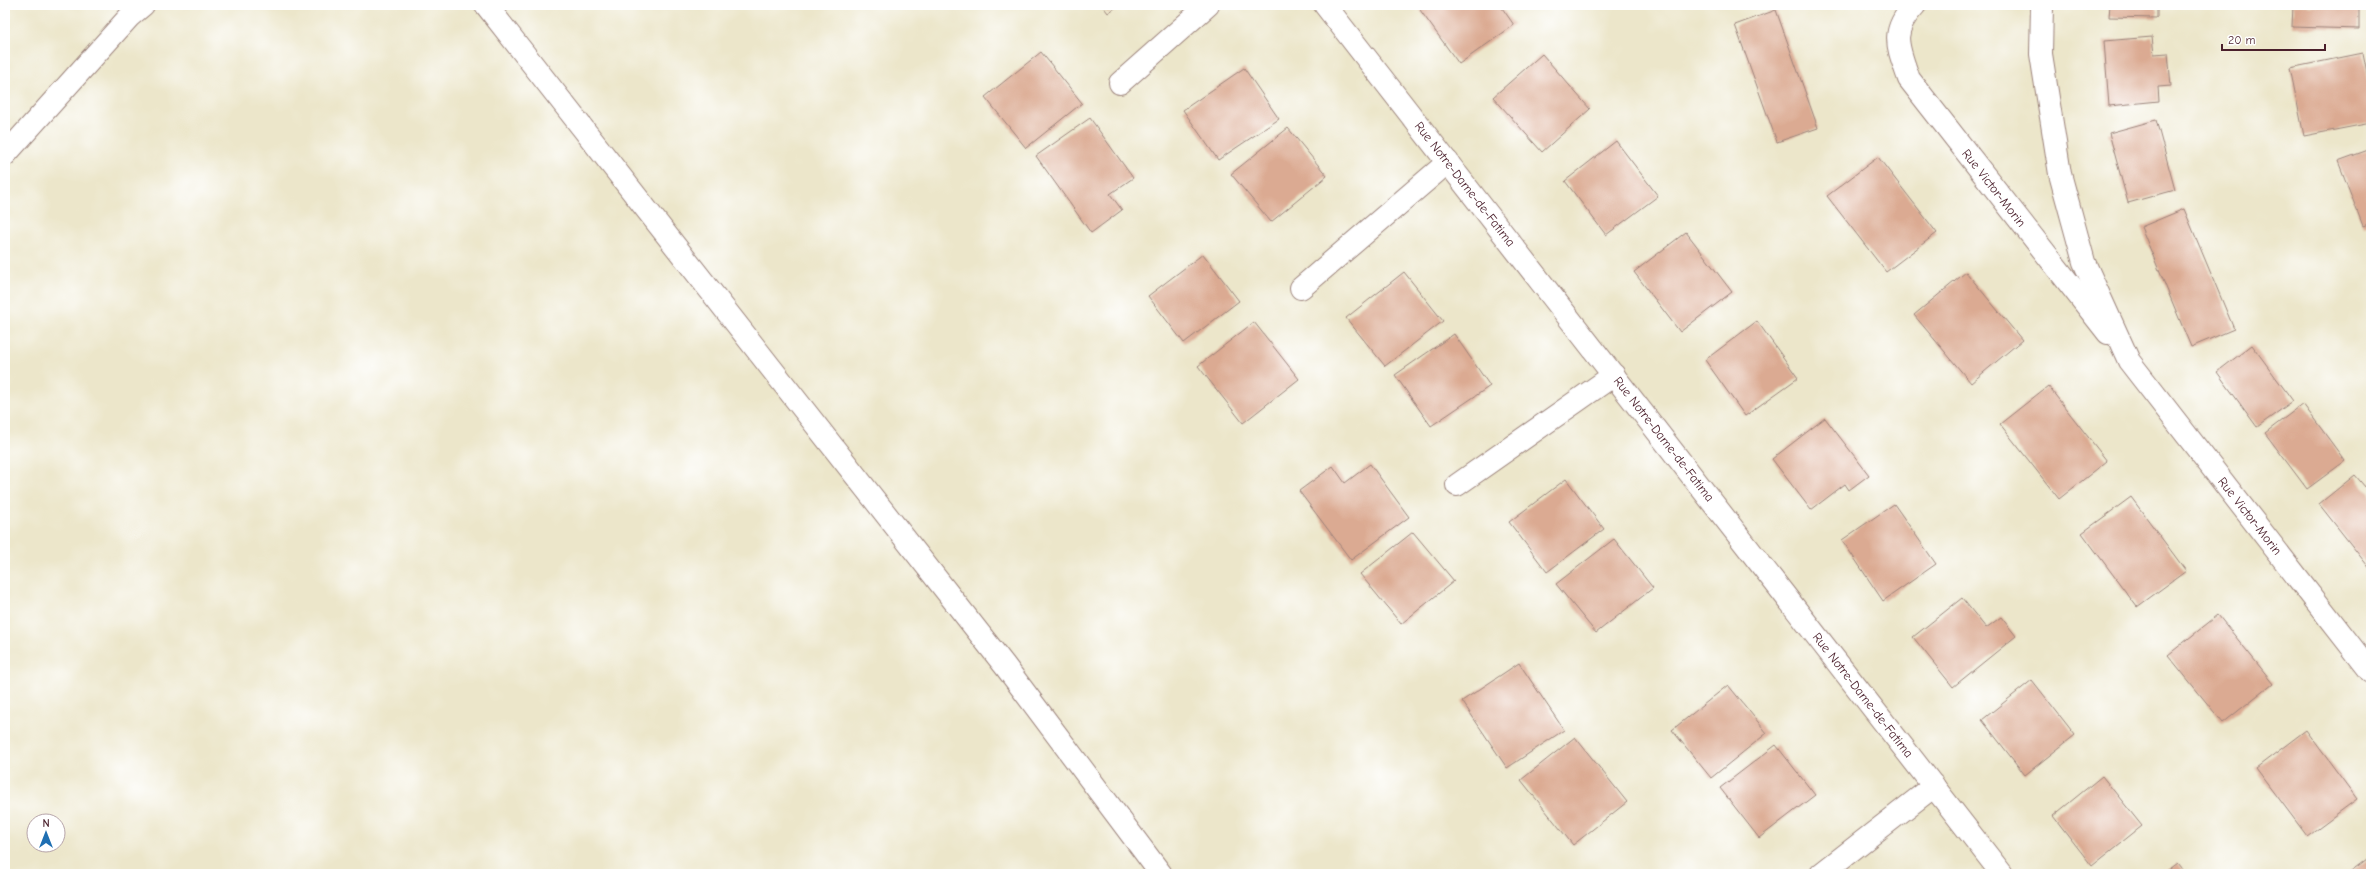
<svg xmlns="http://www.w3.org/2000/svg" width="2376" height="879" viewBox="0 0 2376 879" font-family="'Comic Neue',sans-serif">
	<rect width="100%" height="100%" fill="#fff"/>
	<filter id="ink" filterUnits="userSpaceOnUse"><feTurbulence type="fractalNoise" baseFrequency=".025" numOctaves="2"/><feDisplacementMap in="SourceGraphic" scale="8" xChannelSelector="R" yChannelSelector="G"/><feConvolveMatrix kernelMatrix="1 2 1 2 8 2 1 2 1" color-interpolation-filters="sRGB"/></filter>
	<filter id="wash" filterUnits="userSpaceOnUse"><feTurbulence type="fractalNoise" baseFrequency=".012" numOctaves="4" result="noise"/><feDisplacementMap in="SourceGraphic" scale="16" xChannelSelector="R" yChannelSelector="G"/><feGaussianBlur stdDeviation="0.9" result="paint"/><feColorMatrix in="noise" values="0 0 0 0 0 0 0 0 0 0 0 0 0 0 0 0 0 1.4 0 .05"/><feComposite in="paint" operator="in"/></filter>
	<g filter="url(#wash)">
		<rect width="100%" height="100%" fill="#ece6ca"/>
		<g id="blocks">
			<!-- building -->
			<g fill="#dbaa92">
				<path d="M1102,5H1119L1108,13Z"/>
				<path d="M1426,5H1500L1514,25L1459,64L1420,10Z"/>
				<path d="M2110,5H2157V18L2109,17Z"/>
				<path d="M2293,5H2359V29L2292,27Z"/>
				<path d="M1776,10L1818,128L1777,142L1735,25Z"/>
				<path d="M2152,37L2154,54L2168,53L2171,86L2158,87L2159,101L2109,106L2104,41Z"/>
				<path d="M1041,52L1082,103L1026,148L985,97Z"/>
				<path d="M2363,53L2371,92V123L2304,136L2290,68Z"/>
				<path d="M1542,54L1590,109L1542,152L1493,97Z"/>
				<path d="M1244,68L1279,119L1218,160L1183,110Z"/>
				<path d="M1090,118L1133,178L1110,194L1122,210L1091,233L1036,156Z"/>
				<path d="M2156,120L2175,190L2128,203L2109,133Z"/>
				<path d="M1288,128L1327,176L1271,222L1231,174Z"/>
				<path d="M1616,141L1658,196L1606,235L1565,181Z"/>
				<path d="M2371,149V223L2363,226L2338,161Z"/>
				<path d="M1878,157L1937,233L1886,272L1827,196Z"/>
				<path d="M2184,209L2234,329L2191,347L2141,227Z"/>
				<path d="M1686,232L1732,292L1680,332L1634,272Z"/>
				<path d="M1203,254L1239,301L1184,343L1148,296Z"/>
				<path d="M1404,272L1443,321L1385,366L1346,318Z"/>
				<path d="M1966,272L2022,340L1971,383L1914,315Z"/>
				<path d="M1757,321L1798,378L1745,416L1705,360Z"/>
				<path d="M1254,322L1299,379L1243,423L1198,366Z"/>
				<path d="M1454,334L1490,386L1431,426L1395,375Z"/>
				<path d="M2252,345L2293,401L2257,427L2217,372Z"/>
				<path d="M2048,386L2107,461L2059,499L2000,424Z"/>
				<path d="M2303,404L2345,461L2307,489L2265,433Z"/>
				<path d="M1825,418L1869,475L1849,490L1845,484L1811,510L1772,459Z"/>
				<path d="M1370,464L1409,517L1351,560L1299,491L1333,466L1345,483Z"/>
				<path d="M2355,475L2371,494V570L2319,504Z"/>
				<path d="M1566,479L1604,529L1547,572L1509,522Z"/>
				<path d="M2131,497L2186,571L2137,607L2082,533Z"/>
				<path d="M1894,504L1936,564L1883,601L1842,540Z"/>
				<path d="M1413,532L1454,581L1401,624L1360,574Z"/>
				<path d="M1614,539L1653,588L1596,633L1556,584Z"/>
				<path d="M1962,598L1986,628L2001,617L2016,636L1953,687L1913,637Z"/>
				<path d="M2218,615L2273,683L2223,723L2168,655Z"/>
				<path d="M1519,663L1564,730L1507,768L1462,701Z"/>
				<path d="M2032,680L2075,735L2025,775L1982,720Z"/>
				<path d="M1728,685L1767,733L1711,778L1672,730Z"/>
				<path d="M2306,730L2357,799L2307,836L2256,768Z"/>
				<path d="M1575,737L1627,802L1573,845L1521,780Z"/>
				<path d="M1776,745L1815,795L1759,838L1720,788Z"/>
				<path d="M2102,776L2142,826L2092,866L2053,816Z"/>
				<path d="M2371,856V874H2347Z"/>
				<path d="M2177,863L2186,874H2162Z"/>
			</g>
		</g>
	</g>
	<g filter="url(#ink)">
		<use href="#blocks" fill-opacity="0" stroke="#9b827a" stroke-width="1"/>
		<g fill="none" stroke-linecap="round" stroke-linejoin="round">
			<defs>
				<g id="minor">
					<path d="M486,5L1005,666L1161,874"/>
					<path d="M1325,5L2002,874"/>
					<path d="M1915,5C1889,32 1898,47 1909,79L2108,333"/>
					<path d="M2042,5L2041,54L2060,174L2084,262L2129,361L2371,672"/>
					<path d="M1120,83L1208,5"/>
					<path d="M5,155L130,16L143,5"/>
					<path d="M1301,288L1448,162"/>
					<path d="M1457,485L1614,375"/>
					<path d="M1821,874L1934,786"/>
				</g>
			</defs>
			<!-- minor casing -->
			<use href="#minor" stroke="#9b827a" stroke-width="24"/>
			<!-- minor -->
			<use href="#minor" stroke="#fff" stroke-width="22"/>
		</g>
	</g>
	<g text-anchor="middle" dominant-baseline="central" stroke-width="4" stroke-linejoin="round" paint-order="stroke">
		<!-- street labels -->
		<g font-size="13" fill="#4a1f2b" stroke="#fff">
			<text transform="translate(1465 184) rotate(52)">Rue Notre-Dame-de-Fatima</text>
			<text transform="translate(1994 188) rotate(52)">Rue Victor-Morin</text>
			<text transform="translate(1664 439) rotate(52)">Rue Notre-Dame-de-Fatima</text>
			<text transform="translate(2250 516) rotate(52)">Rue Victor-Morin</text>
			<text transform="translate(1863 695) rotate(52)">Rue Notre-Dame-de-Fatima</text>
		</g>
	</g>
	<!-- margin -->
	<rect width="2376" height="879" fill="none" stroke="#fff" stroke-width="20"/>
	<!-- north arrow -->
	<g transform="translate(46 833)"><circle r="19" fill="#ffffff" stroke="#b7a5aa"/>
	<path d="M0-3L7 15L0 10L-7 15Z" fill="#1f6fb2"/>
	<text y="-6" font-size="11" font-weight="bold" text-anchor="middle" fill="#4a1f2b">N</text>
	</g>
	<!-- scale -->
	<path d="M2222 44v6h103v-6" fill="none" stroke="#4a1f2b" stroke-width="2"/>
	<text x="2228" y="44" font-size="12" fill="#4a1f2b" stroke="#ffffff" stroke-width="3" paint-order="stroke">20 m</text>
</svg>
